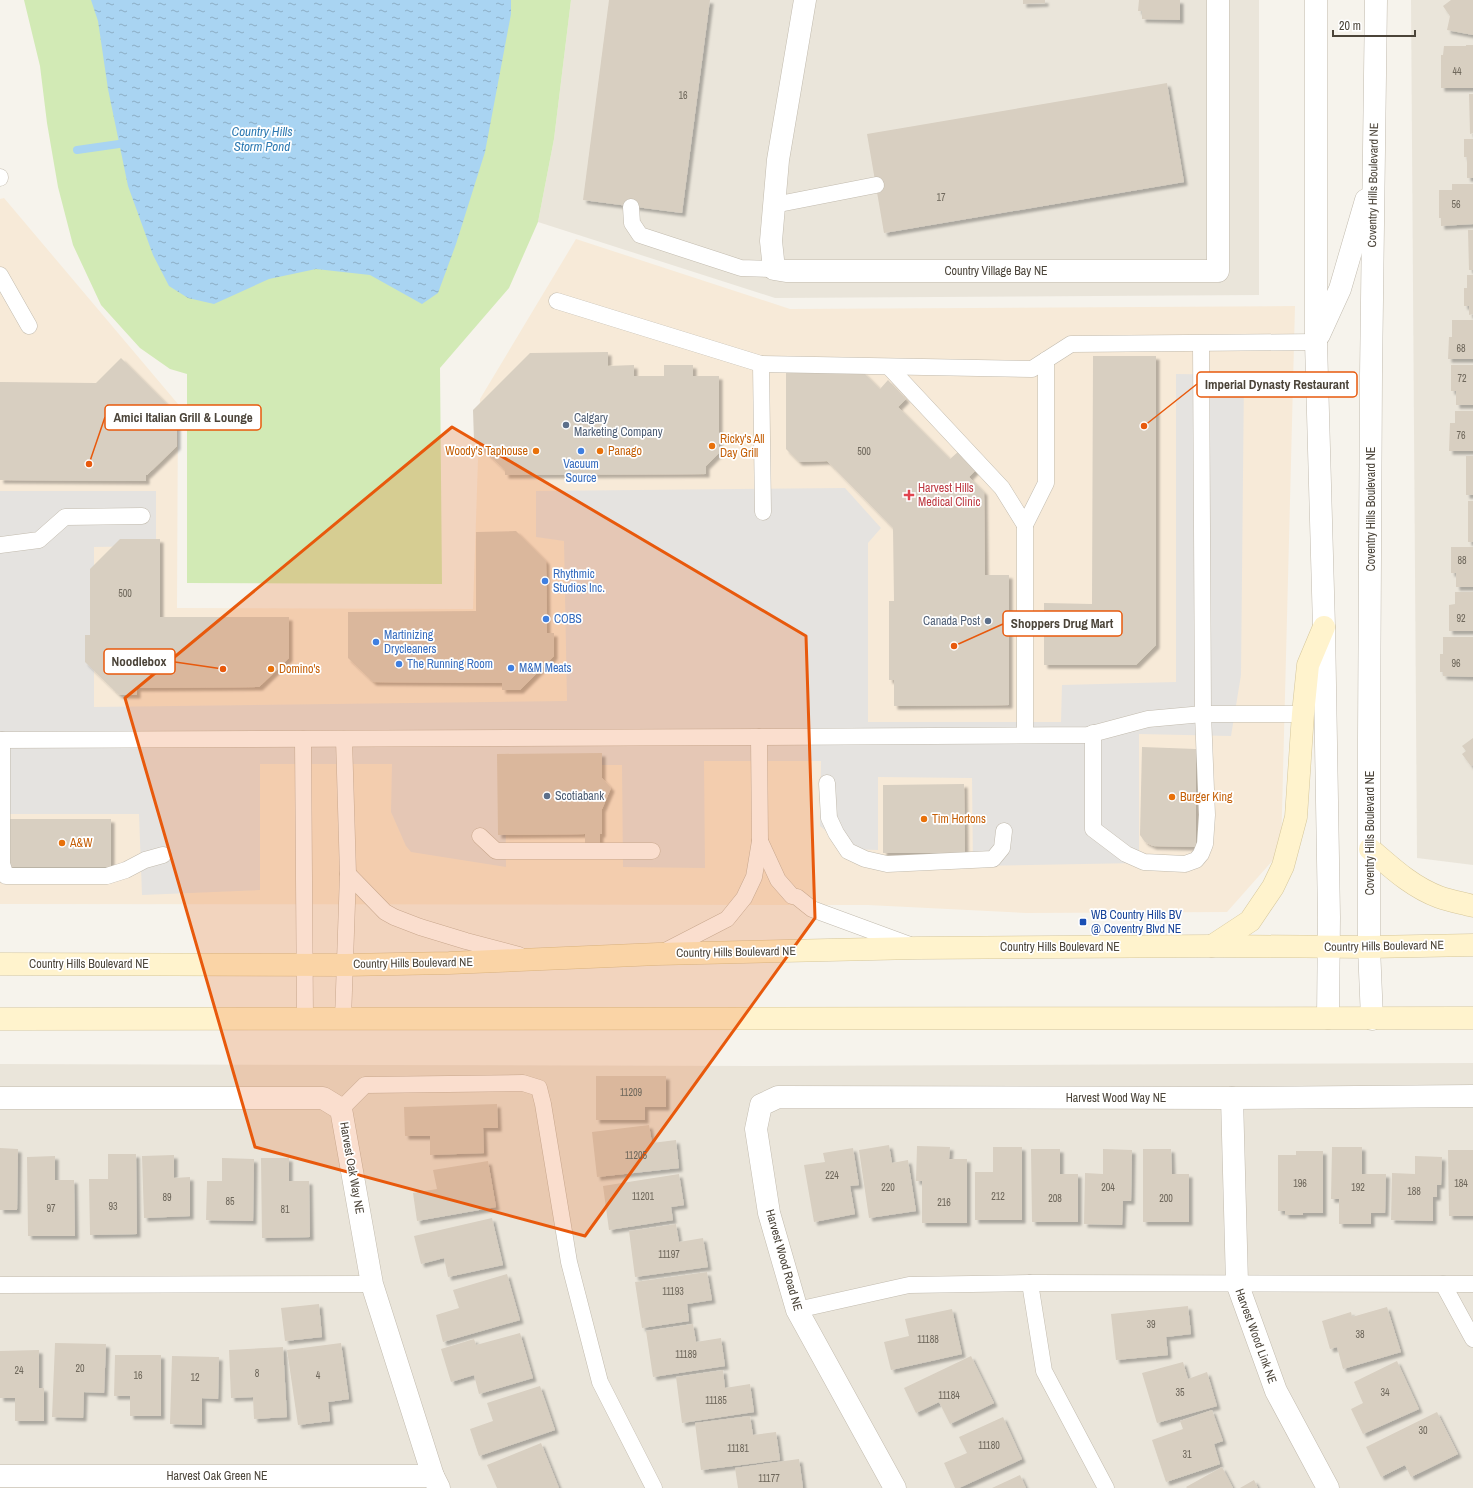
<svg xmlns="http://www.w3.org/2000/svg" width="1473" height="1488" viewBox="0 0 1473 1488" font-family="'Archivo Narrow',sans-serif">
	<defs>
		<pattern id="water-ripples" width="26" height="14" patternUnits="userSpaceOnUse"><rect width="26" height="14" fill="#a9d4f2"/><path d="M2 4q2-2 4 0t4 0M15 11q2-2 4 0t4 0" fill="none" stroke="#8caec5"/></pattern>
		<filter id="shadow"><feDropShadow dx="3.5" dy="3.5" stdDeviation="1" flood-color="#0004"/></filter>
	</defs>
	<rect width="100%" height="100%" fill="#f6f3ec"/>
	<!-- residential -->
	<g fill="#eae5da">
		<path d="M571,0H1259V295L775,298L538,222L554,139Z"/>
		<path d="M1411,0H1473V865L1417,858Z"/>
		<path d="M1473,1063V1488H0V1064L751,1066Z"/>
	</g>
	<!-- commercial -->
	<path fill="#f7ead8" d="M4,198L178,404L177,608L473,609L480,399L576,239L790,309L1295,306L1281,851L1227,912L1026,913L868,905L0,904V199Z"/>
	<!-- park -->
	<path fill="#d2eab5" d="M24,0H571L554,139L538,222L509,288L440,368L442,584L187,583V374L170,369L140,348L101,305L73,245L58,187L47,123L40,66Z"/>
	<!-- parking -->
	<path fill="#e5e3e0" d="M1176,374L1244,375L1241,675L1231,736L1139,734V863L973,866L972,778L878,777V850L848,849L820,826L821,761H704L705,868L623,867L622,765H505L506,867L411,852L406,846L391,812L392,764H260V890L142,895L139,814H0V491H156V546L94,547V707L567,701L564,541L536,537V491L845,488L881,528L868,543V722H1061L1062,685L1176,682Z"/>
	<!-- water -->
	<path fill="url(#water-ripples)" d="M91,0H511V14L485,152L456,244L438,293L422,304L370,275L316,269L269,279L214,304L188,298L169,286L153,255L128,186L108,89L98,21Z"/>
	<g fill="none" stroke-linecap="round" stroke-linejoin="round">
		<!-- stream -->
		<path stroke="#a9d4f2" stroke-width="8" d="M77,150L119,144"/>
	</g>
	<!-- building -->
	<g fill="#d8cfc1" filter="url(#shadow)">
		<path d="M609,0H710L682,213L583,200Z"/>
		<path d="M1023,0H1045V3L1023,4Z"/>
		<path d="M1139,0H1180V20L1142,19V11H1138Z"/>
		<path d="M1451,0H1473V35L1447,30L1450,16L1443,6Z"/>
		<path d="M1466,45H1473V88H1441V55H1443L1444,46H1466Z"/>
		<path d="M1167,83L1184,182L884,233L867,134Z"/>
		<path d="M1469,94H1473V133L1470,134Z"/>
		<path d="M1464,139H1473V178H1467V157H1464Z"/>
		<path d="M1452,184H1473V224L1441,226V218H1439V190H1452Z"/>
		<path d="M1468,230H1473V270H1469Z"/>
		<path d="M1467,275H1473V314L1469,315V306H1464V288H1467Z"/>
		<path d="M1452,320H1473V359H1448L1449,337H1452Z"/>
		<path d="M608,352V366L634,365V376H664V365H693V376H719V453L706,466V474L505,475V470L474,441L473,410L530,353Z"/>
		<path d="M1093,356H1156V645L1136,665H1044V603L1092,604Z"/>
		<path d="M121,358L177,414V446L147,475H146V481L0,480V382L96,383Z"/>
		<path d="M1451,365H1473V405H1456V391H1451Z"/>
		<path d="M863,372L880,389L888,380L906,399L898,407L950,459L959,451L977,469L969,477L984,492L985,575H1009V705L894,706V680H889V601H894L893,528L827,461L799,462L786,449V373Z"/>
		<path d="M1455,411H1473V451H1449L1450,423H1455Z"/>
		<rect x="1466" y="456" width="7" height="39"/>
		<rect x="1468" y="501" width="5" height="41"/>
		<path d="M516,531L546,561L547,633H554V656L520,690H502V683L373,682L348,658V612L476,611V532Z"/>
		<path d="M120,539H160V617H289V658L259,687L137,688V695H119L85,662V635H90V569Z"/>
		<path d="M1451,547H1473V587H1456V573H1451Z"/>
		<path d="M1455,592H1473V631H1449V605L1455,604Z"/>
		<path d="M1443,637H1473V677L1443,676V672H1440V654H1443Z"/>
		<path d="M1473,738V765L1471,766L1462,754L1466,751L1462,746Z"/>
		<path d="M1142,747L1196,749V847L1153,846L1145,842L1140,835Z"/>
		<path d="M602,753V778L611,788L602,809V834H600V848H585V834L498,835L497,754Z"/>
		<path d="M964,784L965,853H883V785Z"/>
		<rect x="8" y="819" width="103" height="48"/>
		<path d="M596,1076H666V1107H645V1120H596Z"/>
		<path d="M497,1104L498,1128H483L484,1153L430,1155V1136H405L404,1107Z"/>
		<path d="M649,1125L652,1143L676,1140L679,1168L597,1177L592,1132Z"/>
		<path d="M889,1145L892,1163L908,1160L916,1211L869,1218L859,1150Z"/>
		<path d="M917,1146L950,1147L949,1159H967V1223H922V1181H916Z"/>
		<path d="M993,1147H1022V1220H975V1172H993Z"/>
		<path d="M1332,1147H1362V1174H1386L1385,1213H1371V1224H1339V1199H1331Z"/>
		<path d="M0,1148L18,1149L17,1210H0Z"/>
		<path d="M853,1148L859,1185L850,1186L855,1214L814,1222L804,1165L825,1162L823,1153Z"/>
		<path d="M1031,1149H1060V1174H1078V1222H1032Z"/>
		<path d="M1103,1149L1132,1150L1131,1201H1123L1122,1225L1084,1224L1085,1173L1103,1174Z"/>
		<path d="M1143,1149H1171L1172,1174H1189V1222H1143Z"/>
		<path d="M1448,1150H1473V1216H1449Z"/>
		<path d="M1296,1151H1323V1213H1303V1215H1285V1211H1278V1155H1296Z"/>
		<path d="M108,1154H136L137,1234L90,1235L89,1179H108Z"/>
		<path d="M174,1155V1178L190,1177V1216L144,1218L142,1156Z"/>
		<path d="M55,1156V1180H74L75,1236H28L27,1157Z"/>
		<path d="M1415,1156L1442,1157L1441,1185H1437V1197H1433V1221L1391,1220L1392,1173L1415,1174Z"/>
		<path d="M222,1158L254,1159L253,1221L206,1220L207,1181H222Z"/>
		<path d="M261,1158H289V1181H309L310,1237L262,1238Z"/>
		<path d="M488,1161L496,1207L417,1221L413,1193L437,1189L433,1170Z"/>
		<path d="M679,1174L684,1205L671,1207L673,1220L609,1230L603,1186Z"/>
		<path d="M492,1218L503,1265L448,1277L444,1258L421,1264L414,1236Z"/>
		<path d="M676,1224L679,1242L703,1238L708,1267L635,1277L629,1231Z"/>
		<path d="M707,1272L712,1300L687,1304L689,1321L642,1328L635,1282Z"/>
		<path d="M507,1274L520,1320L443,1342L436,1315L459,1308L453,1290Z"/>
		<path d="M319,1304L322,1337L285,1341L281,1308Z"/>
		<path d="M1188,1306L1191,1334L1166,1337L1168,1355L1116,1360L1111,1314Z"/>
		<path d="M1387,1307L1401,1352L1343,1369L1337,1347L1330,1349L1322,1321L1351,1312L1352,1317Z"/>
		<path d="M952,1309L962,1354L891,1370L884,1342L909,1336L905,1319Z"/>
		<path d="M693,1324L696,1342L721,1338L725,1366L653,1377L646,1331Z"/>
		<path d="M520,1333L533,1378L479,1394L474,1375L451,1382L441,1349L474,1339L476,1345Z"/>
		<path d="M55,1343L106,1344L104,1393L84,1392L83,1418L52,1417Z"/>
		<path d="M341,1343L349,1399L328,1402L330,1421L298,1425L287,1350Z"/>
		<path d="M283,1347L287,1417L254,1419L253,1397L231,1398L229,1350Z"/>
		<path d="M39,1350V1388H44V1421H15V1398H0V1351Z"/>
		<path d="M115,1355H161V1416H130V1396H114Z"/>
		<path d="M172,1356L219,1357L218,1399L202,1398V1425L170,1424Z"/>
		<path d="M971,1356L994,1403L950,1424L939,1402L916,1413L904,1388Z"/>
		<path d="M1397,1361L1419,1409L1363,1434L1351,1409L1363,1403L1354,1382Z"/>
		<path d="M1183,1362L1188,1379L1207,1372L1217,1406L1157,1423L1142,1373Z"/>
		<path d="M723,1370L725,1388L750,1384L754,1412L682,1423L676,1377Z"/>
		<path d="M540,1386L555,1430L479,1456L470,1429L493,1421L487,1403Z"/>
		<path d="M1212,1410L1223,1441L1214,1444L1220,1464L1166,1482L1152,1440L1183,1429L1180,1421Z"/>
		<path d="M1437,1412L1458,1454L1411,1477L1405,1465L1381,1477L1366,1447Z"/>
		<path d="M750,1416L753,1435L776,1432L780,1460L701,1470L695,1423Z"/>
		<path d="M1003,1417L1022,1459L959,1488H955L944,1463L967,1453L959,1437Z"/>
		<path d="M541,1443L559,1488H497L487,1465Z"/>
		<path d="M799,1459L803,1488H738L735,1468Z"/>
		<path d="M1222,1467L1233,1488H1187L1186,1487Z"/>
		<path d="M1020,1475L1026,1488H992Z"/>
		<path d="M1254,1480L1258,1488H1240Z"/>
	</g>
	<g fill="none" stroke-linecap="round" stroke-linejoin="round">
		<defs>
			<g id="service">
				<path d="M0,177V178"/>
				<path d="M774,205L876,185"/>
				<path d="M631,207L632,223L640,235L741,268L774,269"/>
				<path d="M0,275L29,326"/>
				<path d="M557,301L761,364L1032,369L1071,344L1316,342"/>
				<path d="M761,364L763,512"/>
				<path d="M889,367L1002,488L1025,525L1046,483V360"/>
				<path d="M1025,525V735"/>
				<path d="M0,545L39,540L65,517L142,516"/>
				<path d="M1093,733V829L1126,854L1144,862L1185,864L1196,860L1201,854L1205,844L1207,815L1203,714L1201,344"/>
				<path d="M303,739L305,1019"/>
				<path d="M0,740L759,737L1088,735L1148,719L1203,714H1303"/>
				<path d="M2,740V864L6,876H107L126,870L145,860L163,855"/>
				<path d="M827,783L829,818L836,833L848,851L865,859L887,864L993,859L1002,848L1004,831"/>
				<path d="M480,836L496,851H652"/>
				<path d="M760,841L778,880L792,896L797,897L812,909L910,945"/>
				<path d="M348,874L385,912L394,917L420,927L466,941L519,955"/>
				<path d="M663,952L727,919L744,898L754,877L760,841L759,737"/>
				<path d="M343,1019L348,874L344,739"/>
				<path d="M341,1109L365,1085L523,1083L539,1088L543,1104L569,1262L600,1382L654,1488"/>
				<path d="M1030,1283L1044,1371L1106,1488"/>
				<path d="M1443,1284L1473,1339"/>
				<path d="M0,1285L372,1284"/>
				<path d="M797,1310L909,1285L1030,1283L1473,1284"/>
			</g>
			<g id="minor">
				<path d="M805,0L778,160L771,241L774,269L786,271H1218V0"/>
				<path d="M0,1098H323L341,1109L372,1284L433,1476L439,1488"/>
				<path d="M1232,1098L1237,1283L1276,1391L1328,1488"/>
				<path d="M0,1476H433"/>
				<path d="M895,1488L797,1310L769,1213L756,1129L761,1105L778,1097L1232,1098L1473,1096"/>
			</g>
			<g id="tertiary">
				<path d="M1316,0V342L1324,627L1329,917L1328,1018"/>
				<path d="M1319,335L1340,289L1366,200"/>
				<path d="M1372,1019L1369,947V739L1371,375L1376,0"/>
			</g>
			<g id="secondary">
				<path d="M1370,849C1392,868 1412,887 1439,897C1450,901 1462,903 1473,906"/>
				<path d="M1212,946L1250,921L1273,887L1283,866L1296,817L1303,714L1308,665L1324,627"/>
				<path d="M0,964L345,965L449,963L658,954L917,948L1212,946L1369,947L1473,945"/>
				<path d="M0,1019L1473,1018"/>
			</g>
		</defs>
		<!-- service casing -->
		<use href="#service" stroke="#c2bbae" stroke-width="17"/>
		<!-- minor casing -->
		<use href="#minor" stroke="#c2bbae" stroke-width="23"/>
		<!-- tertiary casing -->
		<use href="#tertiary" stroke="#c2bbae" stroke-width="23"/>
		<!-- secondary casing -->
		<use href="#secondary" stroke="#d6c79b" stroke-width="23"/>
		<!-- service -->
		<use href="#service" stroke="#fff" stroke-width="16"/>
		<!-- minor -->
		<use href="#minor" stroke="#fff" stroke-width="22"/>
		<!-- tertiary -->
		<use href="#tertiary" stroke="#fff" stroke-width="22"/>
		<!-- secondary -->
		<use href="#secondary" stroke="#fff3cd" stroke-width="22"/>
	</g>
	<!-- marked area -->
	<path fill="#e8590c" fill-opacity="0.2" stroke="#e8590c" stroke-width="3" stroke-linejoin="round" d="M452,427L806,636L815,918L585,1236L255,1147L125,698Z"/>
	<!-- markers -->
	<g fill="#5c6f8a" stroke="#fff" stroke-width="1.5">
		<circle cx="566" cy="425" r="4"/>
		<circle cx="988" cy="621" r="4"/>
		<circle cx="547" cy="796" r="4"/>
	</g>
	<g fill="#e8710a" stroke="#fff" stroke-width="1.5">
		<circle cx="712" cy="446" r="4"/>
		<circle cx="536" cy="451" r="4"/>
		<circle cx="600" cy="451" r="4"/>
		<circle cx="271" cy="669" r="4"/>
		<circle cx="1172" cy="797" r="4"/>
		<circle cx="924" cy="819" r="4"/>
		<circle cx="62" cy="843" r="4"/>
	</g>
	<g fill="#3f7fe0" stroke="#fff" stroke-width="1.5">
		<circle cx="581" cy="451" r="4"/>
		<circle cx="545" cy="581" r="4"/>
		<circle cx="546" cy="619" r="4"/>
		<circle cx="376" cy="642" r="4"/>
		<circle cx="399" cy="664" r="4"/>
		<circle cx="511" cy="668" r="4"/>
	</g>
	<path fill="#e0444e" stroke="#fff" stroke-width="1.5" d="M907 489h4v4h4v4h-4v4h-4v-4h-4v-4h4z"/>
	<rect fill="#1a4fb4" stroke="#fff" stroke-width="1.5" x="1079" y="918" width="8" height="8" rx="2"/>
	<g text-anchor="middle" dominant-baseline="central" stroke-width="3.5" stroke-linejoin="round" paint-order="stroke">
		<!-- number labels -->
		<g font-size="10" fill="#6e675b">
			<text x="1457" y="71">44</text>
			<text x="683" y="95">16</text>
			<text x="941" y="197">17</text>
			<text x="1456" y="204">56</text>
			<text x="1461" y="348">68</text>
			<text x="1462" y="378">72</text>
			<text x="1461" y="435">76</text>
			<text x="864" y="451">500</text>
			<text x="1462" y="560">88</text>
			<text x="125" y="593">500</text>
			<text x="1461" y="618">92</text>
			<text x="1456" y="663">96</text>
			<text x="631" y="1092">11209</text>
			<text x="636" y="1155">11205</text>
			<text x="832" y="1175">224</text>
			<text x="1300" y="1183">196</text>
			<text x="1461" y="1183">184</text>
			<text x="888" y="1187">220</text>
			<text x="1108" y="1187">204</text>
			<text x="1358" y="1187">192</text>
			<text x="1414" y="1191">188</text>
			<text x="643" y="1196">11201</text>
			<text x="998" y="1196">212</text>
			<text x="167" y="1197">89</text>
			<text x="1055" y="1198">208</text>
			<text x="1166" y="1198">200</text>
			<text x="230" y="1201">85</text>
			<text x="944" y="1202">216</text>
			<text x="113" y="1206">93</text>
			<text x="51" y="1208">97</text>
			<text x="285" y="1209">81</text>
			<text x="669" y="1254">11197</text>
			<text x="673" y="1291">11193</text>
			<text x="1151" y="1324">39</text>
			<text x="1360" y="1334">38</text>
			<text x="928" y="1339">11188</text>
			<text x="686" y="1354">11189</text>
			<text x="80" y="1368">20</text>
			<text x="19" y="1370">24</text>
			<text x="257" y="1373">8</text>
			<text x="138" y="1375">16</text>
			<text x="318" y="1375">4</text>
			<text x="195" y="1377">12</text>
			<text x="1180" y="1392">35</text>
			<text x="1385" y="1392">34</text>
			<text x="949" y="1395">11184</text>
			<text x="716" y="1400">11185</text>
			<text x="1423" y="1430">30</text>
			<text x="989" y="1445">11180</text>
			<text x="738" y="1448">11181</text>
			<text x="1187" y="1454">31</text>
			<text x="769" y="1478">11177</text>
		</g>
		<!-- street labels -->
		<g font-size="12" fill="#4b4439" stroke="#fff">
			<text transform="translate(1373 185) rotate(-89)">Coventry Hills Boulevard NE</text>
			<text x="996" y="271">Country Village Bay NE</text>
			<text transform="translate(1371 509) rotate(-90)">Coventry Hills Boulevard NE</text>
			<text transform="translate(1370 833) rotate(-90)">Coventry Hills Boulevard NE</text>
			<text transform="translate(1384 946) rotate(-1)">Country Hills Boulevard NE</text>
			<text x="1060" y="947">Country Hills Boulevard NE</text>
			<text transform="translate(736 952) rotate(-1)">Country Hills Boulevard NE</text>
			<text transform="translate(413 963) rotate(-1)">Country Hills Boulevard NE</text>
			<text x="89" y="964">Country Hills Boulevard NE</text>
			<text x="1116" y="1098">Harvest Wood Way NE</text>
			<text transform="translate(352 1168) rotate(80)">Harvest Oak Way NE</text>
			<text transform="translate(784 1260) rotate(74)">Harvest Wood Road NE</text>
			<text transform="translate(1256 1336) rotate(70)">Harvest Wood Link NE</text>
			<text x="217" y="1476">Harvest Oak Green NE</text>
		</g>
		<!-- service labels -->
		<g font-size="12" fill="#4e5e75" stroke="#fff" text-anchor="start">
			<text x="574" y="418">Calgary<tspan x="574" dy="14">Marketing Company</tspan></text>
			<text x="980" y="621" text-anchor="end">Canada Post</text>
			<text x="555" y="796">Scotiabank</text>
		</g>
		<!-- food labels -->
		<g font-size="12" fill="#c56008" stroke="#fff" text-anchor="start">
			<text x="720" y="439">Ricky's All<tspan x="720" dy="14">Day Grill</tspan></text>
			<text x="528" y="451" text-anchor="end">Woody's Taphouse</text>
			<text x="608" y="451">Panago</text>
			<text x="279" y="669">Domino's</text>
			<text x="1180" y="797">Burger King</text>
			<text x="932" y="819">Tim Hortons</text>
			<text x="70" y="843">A&amp;W</text>
		</g>
		<!-- shop labels -->
		<g font-size="12" fill="#366cbe" stroke="#fff" text-anchor="start">
			<text x="581" y="464" text-anchor="middle">Vacuum<tspan x="581" dy="14">Source</tspan></text>
			<text x="553" y="574">Rhythmic<tspan x="553" dy="14">Studios Inc.</tspan></text>
			<text x="554" y="619">COBS</text>
			<text x="384" y="635">Martinizing<tspan x="384" dy="14">Drycleaners</tspan></text>
			<text x="407" y="664">The Running Room</text>
			<text x="519" y="668">M&amp;M Meats</text>
		</g>
		<!-- health labels -->
		<g font-size="12" fill="#be3a42" stroke="#fff" text-anchor="start">
			<text x="918" y="488">Harvest Hills<tspan x="918" dy="14">Medical Clinic</tspan></text>
		</g>
		<!-- transit labels -->
		<g font-size="12" fill="#164399" stroke="#fff" text-anchor="start">
			<text x="1091" y="915">WB Country Hills BV<tspan x="1091" dy="14">@ Coventry Blvd NE</tspan></text>
		</g>
		<!-- water labels -->
		<g font-size="13" font-style="italic" fill="#2e7ab2" stroke="#fff">
			<text x="262" y="131">Country Hills<tspan x="262" dy="15">Storm Pond</tspan></text>
		</g>
	</g>
	<!-- callouts -->
	<path fill="none" stroke="#e8590c" stroke-width="1.5" d="M1144 426L1197 384M89 464L105 417M954 646L1003 624M223 669L175 662"/>
	<g fill="#e8590c" stroke="#fff" stroke-width="1.5">
		<circle cx="1144" cy="426" r="4"/>
		<circle cx="89" cy="464" r="4"/>
		<circle cx="954" cy="646" r="4"/>
		<circle cx="223" cy="669" r="4"/>
	</g>
	<g fill="#fff" stroke="#e8590c" stroke-width="1.5">
		<rect x="1197" y="372" width="160" height="25" rx="4"/>
		<rect x="105" y="405" width="156" height="25" rx="4"/>
		<rect x="1003" y="611" width="119" height="25" rx="4"/>
		<rect x="104" y="649" width="71" height="25" rx="4"/>
	</g>
	<g font-size="13" text-anchor="middle" font-weight="bold" fill="#4b4439">
		<text x="1277" y="389">Imperial Dynasty Restaurant</text>
		<text x="183" y="422">Amici Italian Grill &amp; Lounge</text>
		<text x="1062" y="628">Shoppers Drug Mart</text>
		<text x="139" y="666">Noodlebox</text>
	</g>
	<!-- scale -->
	<path d="M1333 30v6h82v-6" fill="none" stroke="#4b4439" stroke-width="2"/>
	<text x="1339" y="30" font-size="12" fill="#4b4439" stroke="#ffffff" stroke-width="3" paint-order="stroke">20 m</text>
</svg>
